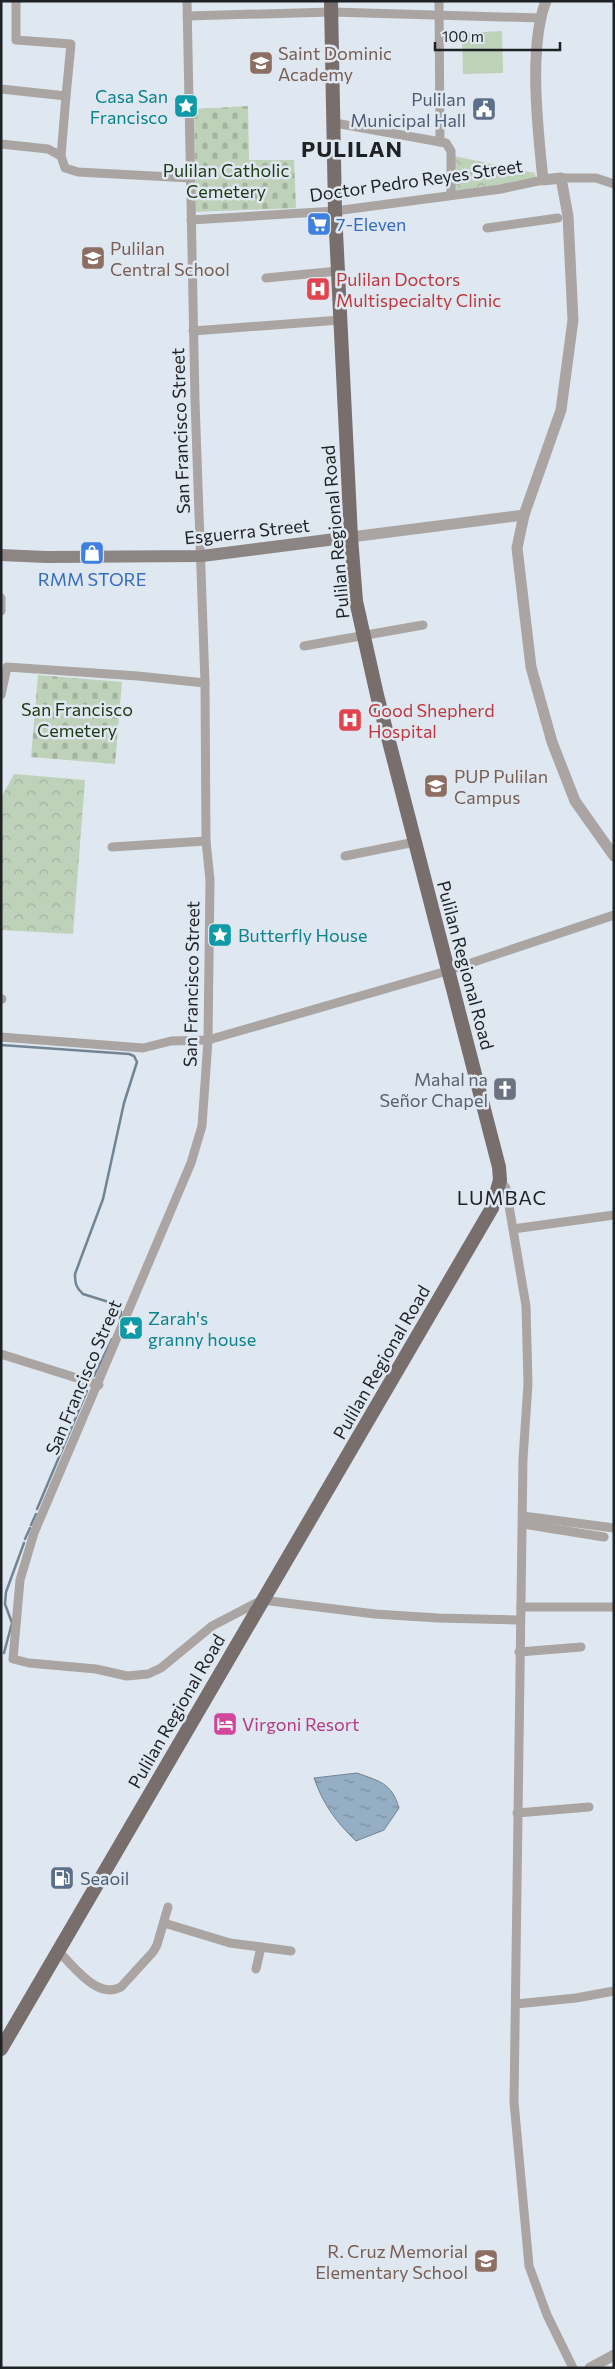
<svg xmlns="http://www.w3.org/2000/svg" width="615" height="2369" viewBox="0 0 615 2369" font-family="Commissioner,sans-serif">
	<defs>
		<pattern id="forest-crowns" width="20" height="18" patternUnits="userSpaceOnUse" patternTransform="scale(1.25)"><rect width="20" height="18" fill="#bed1b9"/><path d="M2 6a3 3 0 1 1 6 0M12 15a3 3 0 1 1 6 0" fill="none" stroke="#a3b39f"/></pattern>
		<pattern id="cemetery-stones" width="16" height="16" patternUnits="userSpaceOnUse" patternTransform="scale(1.25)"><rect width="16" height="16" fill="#bed1b9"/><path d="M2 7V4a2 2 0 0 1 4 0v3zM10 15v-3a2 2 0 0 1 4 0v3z" fill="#a3b39f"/></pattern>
		<pattern id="water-ripples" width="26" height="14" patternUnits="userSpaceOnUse" patternTransform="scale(1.25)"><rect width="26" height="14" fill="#95aec4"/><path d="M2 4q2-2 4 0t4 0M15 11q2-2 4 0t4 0" fill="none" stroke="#798d9f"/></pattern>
	</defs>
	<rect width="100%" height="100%" fill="#dfe8f0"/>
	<!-- grass -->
	<path fill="#bed1b9" d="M502,31L503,73L463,74L462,33Z"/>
	<!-- forest -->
	<g fill="url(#forest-crowns)">
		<path d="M454,156L535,173L536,180L455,191Z"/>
		<path d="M14,774L85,780L73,934L1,930V798Z"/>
	</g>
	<!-- cemetery -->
	<g fill="url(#cemetery-stones)">
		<path d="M248,106L249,160H294L296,208L195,212L194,109Z"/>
		<path d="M38,675L122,682L115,764L31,757Z"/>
	</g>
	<!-- water -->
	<path fill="url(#water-ripples)" stroke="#728494" d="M357,1773C379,1781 392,1783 399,1808L384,1830L356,1841C336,1822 323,1804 314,1778Z"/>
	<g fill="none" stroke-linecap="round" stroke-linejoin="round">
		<!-- stream -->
		<g stroke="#728494" stroke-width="2.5">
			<path d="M1,1045L129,1054L134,1056L137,1062L124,1103L103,1199L75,1274C75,1283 76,1288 83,1294L115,1304L121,1312L120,1320"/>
			<path d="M94,1376L112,1339"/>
			<path d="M37,1509L87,1391"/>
			<path d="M31,1525L36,1514"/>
			<path d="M25,1539L30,1528"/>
			<path d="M4,1653L12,1623L5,1604L6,1592L24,1543"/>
		</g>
		<!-- minor -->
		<g stroke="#aaa5a3" stroke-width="9">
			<path d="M187,1L195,401L205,683L206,841L210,880L208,1040L202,1126L191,1163L34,1533L20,1580L13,1659L29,1663L96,1669L127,1676L148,1674L161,1668L212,1626L262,1600L375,1614L438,1618L520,1620"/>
			<path d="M439,1L440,142"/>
			<path d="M187,16L332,12L539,18"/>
			<path d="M1,89L66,96L71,44L16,40V1"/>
			<path d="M335,123L446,143L451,151V195"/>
			<path d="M1,144L48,149L61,156L65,168L78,172L190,178"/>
			<path d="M61,156L66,96"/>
			<path d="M561,178H596L614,184"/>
			<path d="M191,220L335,211L501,189L543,180"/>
			<path d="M487,228L558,218"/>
			<path d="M266,278L338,271"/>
			<path d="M193,331L340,320"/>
			<path d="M1,598V611"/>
			<path d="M304,646L423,625"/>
			<path d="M1,695L7,667L138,676L205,683"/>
			<path d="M112,847L206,841"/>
			<path d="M345,856L415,842"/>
			<path d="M1,999H2"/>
			<path d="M1,1037L143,1048L171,1041L208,1040L447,971L614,915"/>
			<path d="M500,1180L506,1188L526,1306L528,1384L523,1459L514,2102L529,2266L547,2315L573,2368"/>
			<path d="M513,1229L614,1215"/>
			<path d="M1,1354L99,1385"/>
			<path d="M523,1516L614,1528"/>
			<path d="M523,1524L604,1537"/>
			<path d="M521,1607H614"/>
			<path d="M519,1652L581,1647"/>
			<path d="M517,1813L589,1807"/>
			<path d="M164,1923L230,1943L291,1951"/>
			<path d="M58,1951C74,1966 97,2000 121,1987L153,1952L157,1945L168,1907"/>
			<path d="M256,1969L261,1947"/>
			<path d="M516,2004L576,1998L614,1991"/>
		</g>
		<!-- tertiary -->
		<g stroke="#aaa5a3" stroke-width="11">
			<path d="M546,1C528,47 538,130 543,180L561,178L568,216L573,320L561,410L524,515L517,548L531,667L552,742L575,801L614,856"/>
			<path d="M351,537L524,515"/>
			<path d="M590,2368L614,2355"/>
		</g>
		<!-- secondary -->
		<path stroke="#8d8583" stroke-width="12" d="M1,555L46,557L202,556L351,537"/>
		<!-- primary -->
		<path stroke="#786e6c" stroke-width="14" d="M1,2049L492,1208L500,1180L499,1167L377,695L356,601L351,537L335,211L331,1"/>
	</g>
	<!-- icons -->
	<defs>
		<symbol id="school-square" viewBox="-11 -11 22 22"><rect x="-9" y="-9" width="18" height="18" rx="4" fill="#8d6e63" stroke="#dfe8f0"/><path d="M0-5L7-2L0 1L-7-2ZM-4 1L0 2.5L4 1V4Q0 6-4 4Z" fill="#fff"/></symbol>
		<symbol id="sight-square" viewBox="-11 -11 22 22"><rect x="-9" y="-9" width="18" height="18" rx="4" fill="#0f9aa8" stroke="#dfe8f0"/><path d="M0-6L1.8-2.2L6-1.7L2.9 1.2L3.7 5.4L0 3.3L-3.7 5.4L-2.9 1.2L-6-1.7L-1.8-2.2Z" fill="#fff"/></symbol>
		<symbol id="civic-square" viewBox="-11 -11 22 22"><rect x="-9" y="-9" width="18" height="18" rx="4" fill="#5c6f8a" stroke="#dfe8f0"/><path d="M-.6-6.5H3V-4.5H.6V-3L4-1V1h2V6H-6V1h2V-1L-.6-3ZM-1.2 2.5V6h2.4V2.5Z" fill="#fff"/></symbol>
		<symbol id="supermarket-square" viewBox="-11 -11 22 22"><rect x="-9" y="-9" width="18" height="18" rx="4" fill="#3f7fe0" stroke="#dfe8f0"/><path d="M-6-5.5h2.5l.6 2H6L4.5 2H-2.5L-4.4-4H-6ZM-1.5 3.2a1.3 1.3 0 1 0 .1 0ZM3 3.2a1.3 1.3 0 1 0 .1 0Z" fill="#fff"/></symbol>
		<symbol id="hospital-square" viewBox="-11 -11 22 22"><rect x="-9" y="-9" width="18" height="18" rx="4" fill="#e0444e" stroke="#dfe8f0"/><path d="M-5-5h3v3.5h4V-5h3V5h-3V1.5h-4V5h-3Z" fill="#fff"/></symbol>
		<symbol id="shop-square" viewBox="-11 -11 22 22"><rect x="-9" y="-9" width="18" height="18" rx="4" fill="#3f7fe0" stroke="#dfe8f0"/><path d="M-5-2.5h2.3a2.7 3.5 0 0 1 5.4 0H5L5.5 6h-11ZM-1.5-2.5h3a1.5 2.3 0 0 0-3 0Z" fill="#fff"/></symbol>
		<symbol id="university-square" viewBox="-11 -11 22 22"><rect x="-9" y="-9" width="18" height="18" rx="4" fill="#8d6e63" stroke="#dfe8f0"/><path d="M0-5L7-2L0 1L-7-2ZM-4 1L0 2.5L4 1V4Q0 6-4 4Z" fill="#fff"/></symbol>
		<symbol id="church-square" viewBox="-11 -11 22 22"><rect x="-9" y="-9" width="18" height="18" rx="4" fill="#6b7280" stroke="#dfe8f0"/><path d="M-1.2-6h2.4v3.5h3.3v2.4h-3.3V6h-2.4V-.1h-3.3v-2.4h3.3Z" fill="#fff"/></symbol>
		<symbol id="hotel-square" viewBox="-11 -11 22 22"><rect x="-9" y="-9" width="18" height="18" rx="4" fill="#d1479c" stroke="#dfe8f0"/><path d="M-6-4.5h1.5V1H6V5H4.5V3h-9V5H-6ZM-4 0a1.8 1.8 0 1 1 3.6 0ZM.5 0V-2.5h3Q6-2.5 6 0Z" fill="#fff"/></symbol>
		<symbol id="fuel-square" viewBox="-11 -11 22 22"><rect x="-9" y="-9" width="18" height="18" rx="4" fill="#5c6f8a" stroke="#dfe8f0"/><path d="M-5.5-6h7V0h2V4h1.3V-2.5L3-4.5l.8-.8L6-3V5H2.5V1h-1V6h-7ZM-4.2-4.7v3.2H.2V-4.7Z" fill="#fff"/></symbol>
	</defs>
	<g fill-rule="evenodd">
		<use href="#school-square" x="247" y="49" width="28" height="28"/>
		<use href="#sight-square" x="172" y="92" width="28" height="28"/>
		<use href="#civic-square" x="470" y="95" width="28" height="28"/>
		<use href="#supermarket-square" x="305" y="210" width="28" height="28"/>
		<use href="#school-square" x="79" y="244" width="28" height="28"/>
		<use href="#hospital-square" x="304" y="275" width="28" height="28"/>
		<use href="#shop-square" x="78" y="539" width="28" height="28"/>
		<use href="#hospital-square" x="336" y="706" width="28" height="28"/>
		<use href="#university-square" x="422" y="772" width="28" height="28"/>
		<use href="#sight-square" x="206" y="921" width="28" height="28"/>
		<use href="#church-square" x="491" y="1075" width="28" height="28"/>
		<use href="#sight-square" x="117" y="1314" width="28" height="28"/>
		<use href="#hotel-square" x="211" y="1710" width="28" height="28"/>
		<use href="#fuel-square" x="48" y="1864" width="28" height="28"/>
		<use href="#school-square" x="472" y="2247" width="28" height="28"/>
	</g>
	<g text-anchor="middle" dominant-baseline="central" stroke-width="5" stroke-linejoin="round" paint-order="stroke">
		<!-- education labels -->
		<g font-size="18" fill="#785e54" stroke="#dfe8f0" text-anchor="start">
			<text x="278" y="53">Saint Dominic<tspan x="278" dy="21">Academy</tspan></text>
			<text x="110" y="248">Pulilan<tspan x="110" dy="21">Central School</tspan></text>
			<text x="454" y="776">PUP Pulilan<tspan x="454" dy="21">Campus</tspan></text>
			<text x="468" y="2251" text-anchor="end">R. Cruz Memorial<tspan x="468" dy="21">Elementary School</tspan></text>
		</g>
		<!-- culture labels -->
		<g font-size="18" fill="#0d838f" stroke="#dfe8f0" text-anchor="start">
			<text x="168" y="96" text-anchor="end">Casa San<tspan x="168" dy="21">Francisco</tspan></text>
			<text x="238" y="935">Butterfly House</text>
			<text x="148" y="1318">Zarah's<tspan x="148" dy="21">granny house</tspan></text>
		</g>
		<!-- service labels -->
		<g font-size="18" fill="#4e5e75" stroke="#dfe8f0" text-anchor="end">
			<text x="466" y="99">Pulilan<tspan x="466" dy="21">Municipal Hall</tspan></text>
			<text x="80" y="1878" text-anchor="start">Seaoil</text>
		</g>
		<!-- park labels -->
		<g font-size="18" fill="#1d3a14" stroke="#dfe8f0">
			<text x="226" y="170">Pulilan Catholic<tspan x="226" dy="21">Cemetery</tspan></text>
			<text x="77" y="709">San Francisco<tspan x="77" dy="21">Cemetery</tspan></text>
		</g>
		<!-- street labels -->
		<g font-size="18" fill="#1f2225" stroke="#dfe8f0">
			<text transform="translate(416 180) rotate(-8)">Doctor Pedro Reyes Street</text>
			<text transform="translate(180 431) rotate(-92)">San Francisco Street</text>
			<text transform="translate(247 531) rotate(-6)">Esguerra Street</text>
			<text transform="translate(335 532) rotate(-95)">Pulilan Regional Road</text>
			<text transform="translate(466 965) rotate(75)">Pulilan Regional Road</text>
			<text transform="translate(191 984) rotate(-89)">San Francisco Street</text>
			<text transform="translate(381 1362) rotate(-60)">Pulilan Regional Road</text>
			<text transform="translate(83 1377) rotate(-67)">San Francisco Street</text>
			<text transform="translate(176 1711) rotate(-60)">Pulilan Regional Road</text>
		</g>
		<!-- shop labels -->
		<g font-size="18" fill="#366cbe" stroke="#dfe8f0" text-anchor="start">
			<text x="336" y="224">7-Eleven</text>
			<text x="92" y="579" text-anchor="middle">RMM STORE</text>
		</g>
		<!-- health labels -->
		<g font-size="18" fill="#be3a42" stroke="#dfe8f0" text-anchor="start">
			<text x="336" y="279">Pulilan Doctors<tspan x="336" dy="21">Multispecialty Clinic</tspan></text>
			<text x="368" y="710">Good Shepherd<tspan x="368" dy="21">Hospital</tspan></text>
		</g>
		<!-- worship labels -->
		<g font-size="18" fill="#5b616d" stroke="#dfe8f0" text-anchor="end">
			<text x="488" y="1079">Mahal na<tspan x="488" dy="21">Señor Chapel</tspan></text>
		</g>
		<!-- hotel labels -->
		<g font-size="18" fill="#b23c85" stroke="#dfe8f0" text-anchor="start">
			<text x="242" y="1724">Virgoni Resort</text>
		</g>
		<!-- quarter labels -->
		<g font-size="20" letter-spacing="1" fill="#1f2225" stroke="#dfe8f0">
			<text x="502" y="1197">LUMBAC</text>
		</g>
		<!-- district labels -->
		<g font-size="22" font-weight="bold" letter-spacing="1" fill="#1f2225" stroke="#dfe8f0">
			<text x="352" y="148">PULILAN</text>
		</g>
	</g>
	<!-- border -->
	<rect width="615" height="2369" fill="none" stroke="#1f2225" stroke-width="5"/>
	<!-- scale -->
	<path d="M435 42v8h125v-8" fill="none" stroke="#1f2225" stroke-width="2.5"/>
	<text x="442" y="42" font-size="15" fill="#1f2225" stroke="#dfe8f0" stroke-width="4" paint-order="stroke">100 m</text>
</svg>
